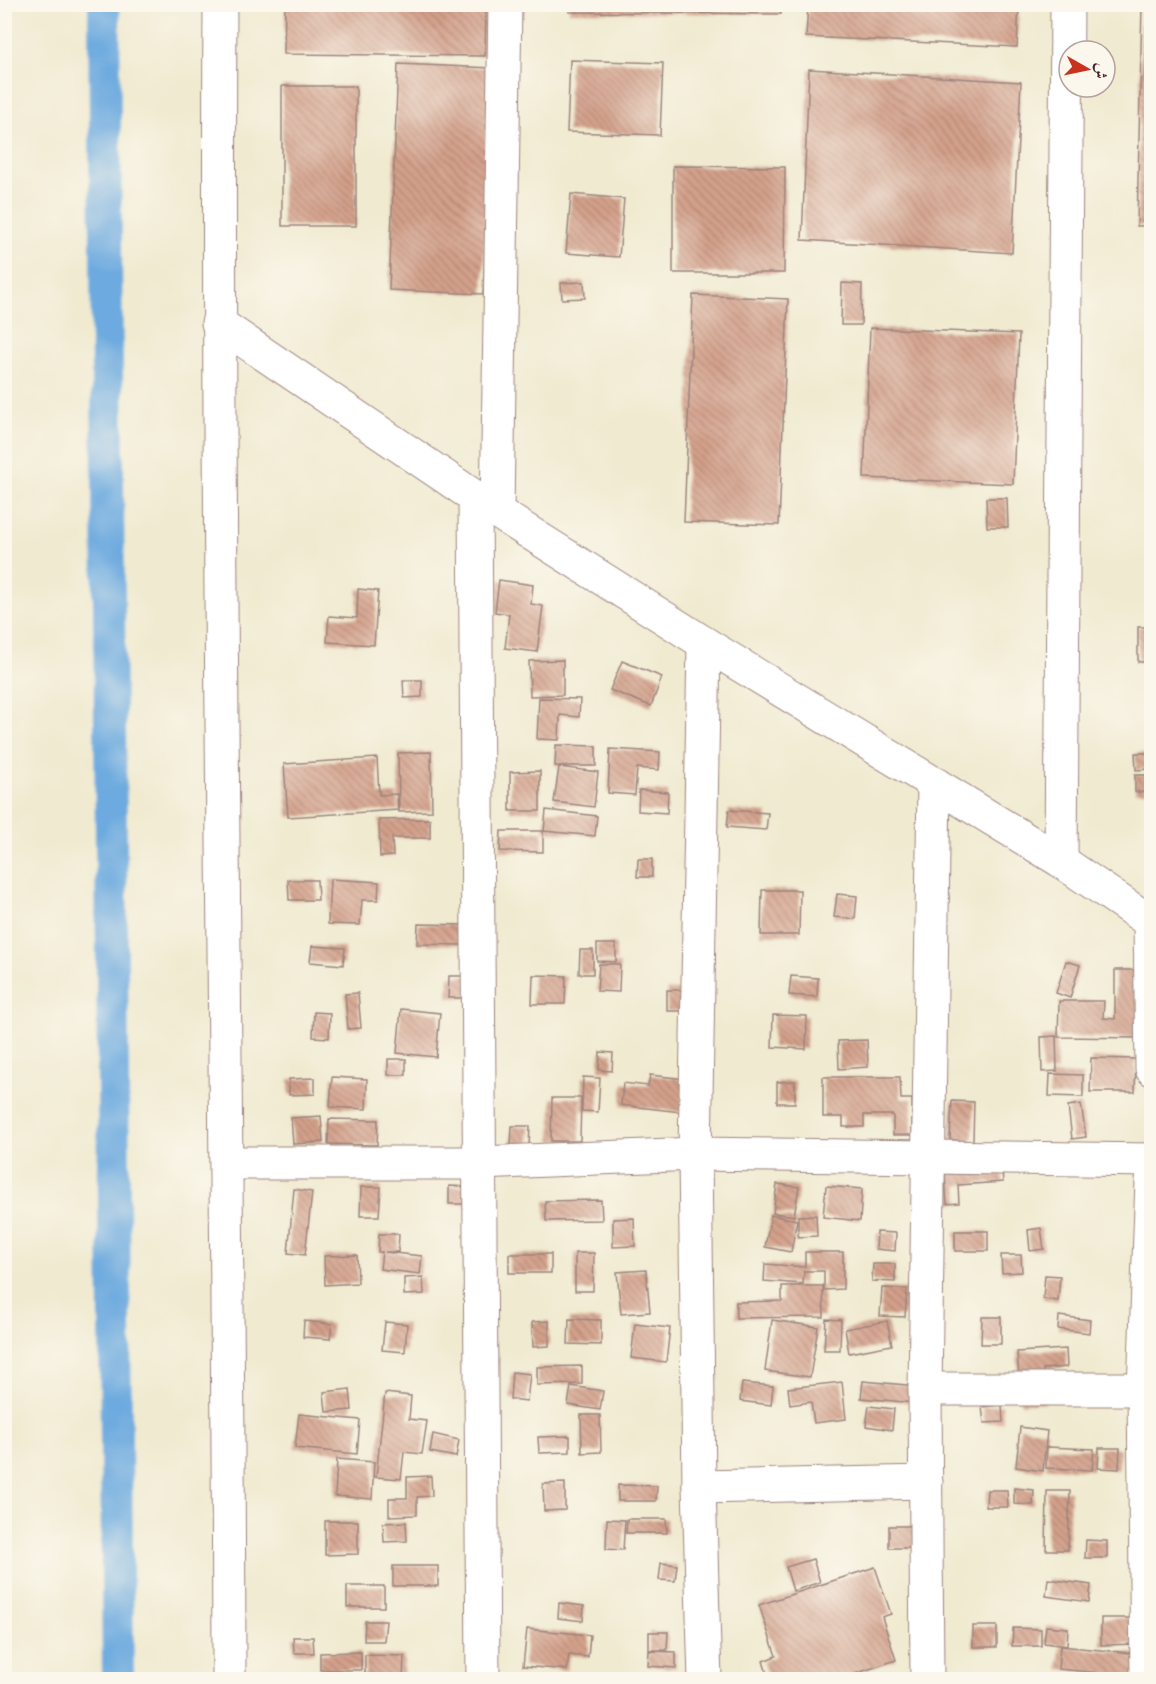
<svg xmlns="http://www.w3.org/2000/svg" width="1156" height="1684" viewBox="0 0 1156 1684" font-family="'Libre Bodoni',Amiri,serif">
	<defs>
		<pattern id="building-back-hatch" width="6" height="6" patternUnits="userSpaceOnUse" patternTransform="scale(1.5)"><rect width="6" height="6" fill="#d4a18b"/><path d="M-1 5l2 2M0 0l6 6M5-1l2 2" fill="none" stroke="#ae8372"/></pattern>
	</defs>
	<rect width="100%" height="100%" fill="#fbf7ec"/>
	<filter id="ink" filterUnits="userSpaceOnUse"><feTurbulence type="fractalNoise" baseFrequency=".0167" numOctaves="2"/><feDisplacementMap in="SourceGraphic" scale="12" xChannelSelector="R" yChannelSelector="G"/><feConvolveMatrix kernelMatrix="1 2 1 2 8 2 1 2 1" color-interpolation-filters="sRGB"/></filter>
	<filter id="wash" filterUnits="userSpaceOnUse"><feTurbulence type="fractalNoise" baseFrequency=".008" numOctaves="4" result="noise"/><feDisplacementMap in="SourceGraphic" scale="24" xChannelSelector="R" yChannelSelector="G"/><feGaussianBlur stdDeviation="1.35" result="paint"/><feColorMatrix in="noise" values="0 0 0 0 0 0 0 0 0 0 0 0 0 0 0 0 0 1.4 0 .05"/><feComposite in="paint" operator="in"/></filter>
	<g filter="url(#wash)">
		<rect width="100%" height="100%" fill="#f0ead0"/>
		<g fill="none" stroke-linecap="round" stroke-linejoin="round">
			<!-- canal -->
			<path stroke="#6daadf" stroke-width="32" d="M104,4L118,1680"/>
		</g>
		<g id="blocks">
			<!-- building -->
			<g fill="url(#building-back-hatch)">
				<path d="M285,4H486L485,56L284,54Z"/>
				<path d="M569,4H781V14L569,12Z"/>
				<path d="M808,4H1019L1017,47L806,37Z"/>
				<path d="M1142,4H1152V226H1137Z"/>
				<path d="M570,60L663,63L660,135L567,132Z"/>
				<path d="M398,64L492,68L483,294L389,290Z"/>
				<path d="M809,69L1021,82L1012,253L802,240Z"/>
				<rect x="282" y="86" width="74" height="140"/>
				<path d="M673,166L785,167L784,273H673Z"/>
				<path d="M571,194L624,199L619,257L566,253Z"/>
				<path d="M584,282L585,298L562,299L561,283Z"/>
				<path d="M842,283L862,284L861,325H841Z"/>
				<path d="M693,295L788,299L779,525L684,522Z"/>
				<path d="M870,328L1019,334L1013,484L864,478Z"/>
				<path d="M986,498H1007L1008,527H987Z"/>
				<path d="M499,580L533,585L531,604L543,606L537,652L505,648L509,614L495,612Z"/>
				<path d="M358,589L378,591L374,645L327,642L329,616L357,618Z"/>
				<rect x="1138" y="627" width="14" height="35"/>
				<path d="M563,660V695L530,696L529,661Z"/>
				<path d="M622,661L662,677L651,706L610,690Z"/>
				<path d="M403,680H422V697L404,698Z"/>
				<path d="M539,698L580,699L579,717L560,715L559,740L537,739Z"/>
				<path d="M556,745L596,746V766H555Z"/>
				<path d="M610,749L660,752L659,770L637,768L635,795L608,793Z"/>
				<path d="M431,752L432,811L399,812L398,753Z"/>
				<path d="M1135,753H1152V769L1136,770Z"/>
				<path d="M377,758L379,795L397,794L398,810L288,817L284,764Z"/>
				<path d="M559,767L598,772L594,807L554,802Z"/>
				<path d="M540,771V811H510V772Z"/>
				<rect x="1135" y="775" width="17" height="17"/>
				<path d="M639,790L668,792L667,813L638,811Z"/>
				<path d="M546,810L597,816L595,836L544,831Z"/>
				<path d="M729,810L768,813L766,830L727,827Z"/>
				<path d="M430,819V838H392L393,856L380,857L379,820Z"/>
				<path d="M501,831H543V852L500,851Z"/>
				<path d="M638,859H652V877H637Z"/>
				<path d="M330,879L379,882L378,900H362L360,925L328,924Z"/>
				<path d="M288,880H317L318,900H289Z"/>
				<path d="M762,890H800L799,935H761Z"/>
				<path d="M837,894L857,896L855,919L834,917Z"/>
				<path d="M418,924L463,925L462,945L417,944Z"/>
				<path d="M597,944H616V962L597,961Z"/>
				<path d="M312,946L345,948L343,965L310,962Z"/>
				<path d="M580,950H593V974H579Z"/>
				<path d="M1066,961L1080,965L1070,998L1056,993Z"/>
				<path d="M599,964H620L619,992L597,991Z"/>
				<path d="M1115,970H1145L1144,1038L1058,1037L1059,1001H1104L1103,1018L1115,1019Z"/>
				<path d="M533,975L566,976L565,1004H532Z"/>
				<path d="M449,976H467V998H448Z"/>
				<path d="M791,976L818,978L817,997L789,995Z"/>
				<rect x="667" y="990" width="21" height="21"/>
				<path d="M358,993L361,1028L348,1029L345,994Z"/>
				<path d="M401,1009L440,1013L436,1057L397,1053Z"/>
				<path d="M314,1012L330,1013L329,1038L313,1037Z"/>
				<path d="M773,1015L807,1016L806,1049L772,1047Z"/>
				<path d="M1056,1036L1057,1071L1042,1072L1041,1037Z"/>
				<path d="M867,1040L868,1067L839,1069L838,1041Z"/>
				<path d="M600,1052L613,1053L612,1071L599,1070Z"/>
				<path d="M1091,1058L1136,1059L1135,1092H1090Z"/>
				<rect x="388" y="1059" width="18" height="16"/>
				<path d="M1050,1074L1083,1075V1097L1049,1096Z"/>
				<path d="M650,1075L685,1079L681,1112L621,1105L623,1083L648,1086Z"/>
				<path d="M332,1077L367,1079L366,1109L330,1107Z"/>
				<path d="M583,1077L600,1078L598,1112L582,1111Z"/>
				<path d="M823,1077H900L901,1099H912V1135H893V1115H864V1127H843V1117H823Z"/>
				<path d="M315,1078V1094L289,1095V1079Z"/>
				<path d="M795,1081V1103H777V1082Z"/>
				<path d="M552,1098H581L580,1141H551Z"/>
				<path d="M952,1101L974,1102L973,1141L950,1140Z"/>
				<path d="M1081,1104L1086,1137L1072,1139L1068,1106Z"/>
				<path d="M321,1116L323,1142L293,1144L291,1118Z"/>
				<path d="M329,1119L378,1120L377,1145L328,1144Z"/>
				<path d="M512,1126H530L529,1146H511Z"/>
				<path d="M1002,1170L1003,1182L958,1185L959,1203L947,1204L945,1174Z"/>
				<path d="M777,1184L799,1187L794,1216L773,1213Z"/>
				<path d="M449,1186L471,1187L470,1204H449Z"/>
				<path d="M826,1186L862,1189L860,1221L823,1217Z"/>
				<path d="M361,1187H381L379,1216H360Z"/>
				<path d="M294,1189L312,1192L305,1255L288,1253Z"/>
				<path d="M601,1200L602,1220L546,1221L545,1201Z"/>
				<path d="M771,1215L797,1220L791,1252L765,1247Z"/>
				<path d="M816,1215L817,1236L798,1237V1216Z"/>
				<path d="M634,1218L635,1246L613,1247V1219Z"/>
				<path d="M1041,1228L1044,1249L1030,1251L1028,1230Z"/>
				<rect x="955" y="1231" width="33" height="20"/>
				<path d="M877,1232L896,1233L895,1251L876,1249Z"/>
				<path d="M379,1234H399L398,1252H385L422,1256L420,1274L380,1269L382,1252H378Z"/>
				<path d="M805,1252H843V1289L824,1290V1271H804L803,1284L764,1281L765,1264L805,1267Z"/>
				<path d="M575,1253H594L593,1291H575Z"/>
				<rect x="509" y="1254" width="42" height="19"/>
				<path d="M357,1255L358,1283L325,1285L324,1256Z"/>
				<path d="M1001,1255H1021L1022,1272L1002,1273Z"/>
				<path d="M873,1264H895V1282L872,1281Z"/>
				<path d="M646,1270L650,1312L621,1314L617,1272Z"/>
				<path d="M1045,1275L1060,1276L1058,1301L1043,1299Z"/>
				<path d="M423,1277L424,1294L404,1295V1278Z"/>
				<path d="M782,1286H823L824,1317L736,1318V1302L782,1301Z"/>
				<path d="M882,1288L907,1289L905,1317L880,1316Z"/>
				<path d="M1059,1316L1090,1320L1089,1333L1058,1329Z"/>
				<path d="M982,1317H1001V1344H981Z"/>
				<path d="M569,1319L601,1320V1345L568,1344Z"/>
				<path d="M826,1319L841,1320L840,1350H824Z"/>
				<path d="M772,1320L818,1327L810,1377L765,1371Z"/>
				<path d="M304,1321L332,1324L330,1339L303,1337Z"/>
				<path d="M549,1321V1346L533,1347L532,1322Z"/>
				<path d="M887,1321L892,1345L849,1353L845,1329Z"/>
				<path d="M385,1322L407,1324L405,1352L382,1350Z"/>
				<path d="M635,1324L670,1328L666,1362L631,1358Z"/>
				<path d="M1066,1349L1067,1367L1043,1369L1045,1402L1021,1404L1017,1352Z"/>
				<path d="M582,1366V1384L537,1385V1367Z"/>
				<path d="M512,1372L530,1374L527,1401L510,1399Z"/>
				<path d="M863,1381L917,1386L915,1403L861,1398Z"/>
				<path d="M842,1382L846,1419L814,1423L811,1402L790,1405L788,1388Z"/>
				<path d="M742,1383L773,1386L771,1405L740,1401Z"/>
				<path d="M571,1386L603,1391L600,1410L568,1405Z"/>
				<path d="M350,1389L352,1410L326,1412L324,1392Z"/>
				<path d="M385,1393L411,1396L409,1419L427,1421L422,1454L404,1452L401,1479L376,1477Z"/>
				<path d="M1002,1405L1003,1422L984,1423L982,1407Z"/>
				<path d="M869,1406L894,1409L892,1430L866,1426Z"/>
				<path d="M299,1414L360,1420L357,1454L295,1448Z"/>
				<path d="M581,1415H600L601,1452L582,1453Z"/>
				<path d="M1020,1427L1047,1431L1043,1471L1016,1467Z"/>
				<path d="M433,1434L459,1440L456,1457L430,1452Z"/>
				<path d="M570,1436V1452L539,1453L538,1437Z"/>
				<path d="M1047,1447L1094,1449L1092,1470L1046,1468Z"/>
				<path d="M1099,1448H1120L1119,1469L1098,1468Z"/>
				<path d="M337,1459L374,1462L372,1499L335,1496Z"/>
				<path d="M431,1476L432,1496L417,1497V1515L389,1516V1498H407V1477Z"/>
				<path d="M565,1483V1510L544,1511L543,1484Z"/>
				<path d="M618,1485L657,1486L656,1501H618Z"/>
				<path d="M1014,1488L1034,1490L1033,1505L1014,1504Z"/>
				<path d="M987,1490H1007L1008,1507H986Z"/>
				<path d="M1047,1491H1070L1068,1550H1046Z"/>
				<path d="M607,1519L625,1520L623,1550L606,1549Z"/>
				<path d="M627,1519H666L667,1533H626Z"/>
				<path d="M325,1521H358V1554L325,1555Z"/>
				<path d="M406,1522L407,1541L384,1542L383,1523Z"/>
				<path d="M889,1526H915L914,1548H889Z"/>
				<path d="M1086,1540L1107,1541V1558H1085Z"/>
				<path d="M813,1559L820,1582L793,1591L786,1567Z"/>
				<path d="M661,1563L677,1565L675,1581L659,1580Z"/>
				<rect x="393" y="1566" width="45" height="20"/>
				<path d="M875,1567L891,1614L882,1617L896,1660L837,1680H787L786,1675L769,1680L763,1661L776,1656L759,1605Z"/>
				<path d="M1048,1579L1091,1585L1089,1602L1046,1596Z"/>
				<rect x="347" y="1586" width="37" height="21"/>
				<path d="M559,1603L584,1606L583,1621L558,1618Z"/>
				<path d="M1101,1618H1140V1644L1101,1645Z"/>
				<path d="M365,1621H386L384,1641H364Z"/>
				<rect x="973" y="1626" width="24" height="21"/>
				<path d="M1046,1626L1068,1628L1067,1646L1044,1643Z"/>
				<path d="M1013,1628L1041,1629V1646H1012Z"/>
				<path d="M527,1629L590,1635L588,1657L569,1655L567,1670L523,1666Z"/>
				<path d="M649,1632H668L667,1650H649Z"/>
				<path d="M293,1637H313L314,1653H294Z"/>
				<path d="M1060,1646L1141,1654L1138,1680H1111V1674L1058,1669Z"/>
				<path d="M649,1651L676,1652V1668L648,1666Z"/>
				<path d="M361,1652V1670H320V1653Z"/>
				<path d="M365,1655L404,1656L403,1680H335V1674L365,1675Z"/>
				<path d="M1005,1676L1043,1677V1680H1005Z"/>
			</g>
		</g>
	</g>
	<g filter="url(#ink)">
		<use href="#blocks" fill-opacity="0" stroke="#9d847e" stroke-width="1.5"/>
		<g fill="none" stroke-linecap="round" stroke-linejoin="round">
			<defs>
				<g id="minor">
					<path d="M220,4C217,563 228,1121 229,1680"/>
					<path d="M218,323L497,512L704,643L1061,861L1152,923"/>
					<path d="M475,497L483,1680"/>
					<path d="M497,512L505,4"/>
					<path d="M704,643L695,1154L699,1487L705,1680"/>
					<path d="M1061,861L1067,4"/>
					<path d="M1150,922L1152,1069"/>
					<path d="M228,1163H479L695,1154L1152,1160"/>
					<path d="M925,1389H1144"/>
					<path d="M699,1487L926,1482"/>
					<path d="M927,1680L925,1389L934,783"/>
					<path d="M1147,1680L1144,1389L1152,1181"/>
				</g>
			</defs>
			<!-- minor casing -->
			<use href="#minor" stroke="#9d847e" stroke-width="35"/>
			<!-- minor -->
			<use href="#minor" stroke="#fff" stroke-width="33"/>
		</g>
	</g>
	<!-- margin -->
	<rect width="1156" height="1684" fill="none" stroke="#fbf7ec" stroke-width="24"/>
	<!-- north arrow -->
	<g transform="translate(1087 69) rotate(99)"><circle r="28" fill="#fbf7ec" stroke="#b4a19f" stroke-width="1.5"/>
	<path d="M0-4.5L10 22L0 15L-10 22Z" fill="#c8321e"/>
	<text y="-9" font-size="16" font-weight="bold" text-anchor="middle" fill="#4a1f2b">ش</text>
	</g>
</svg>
